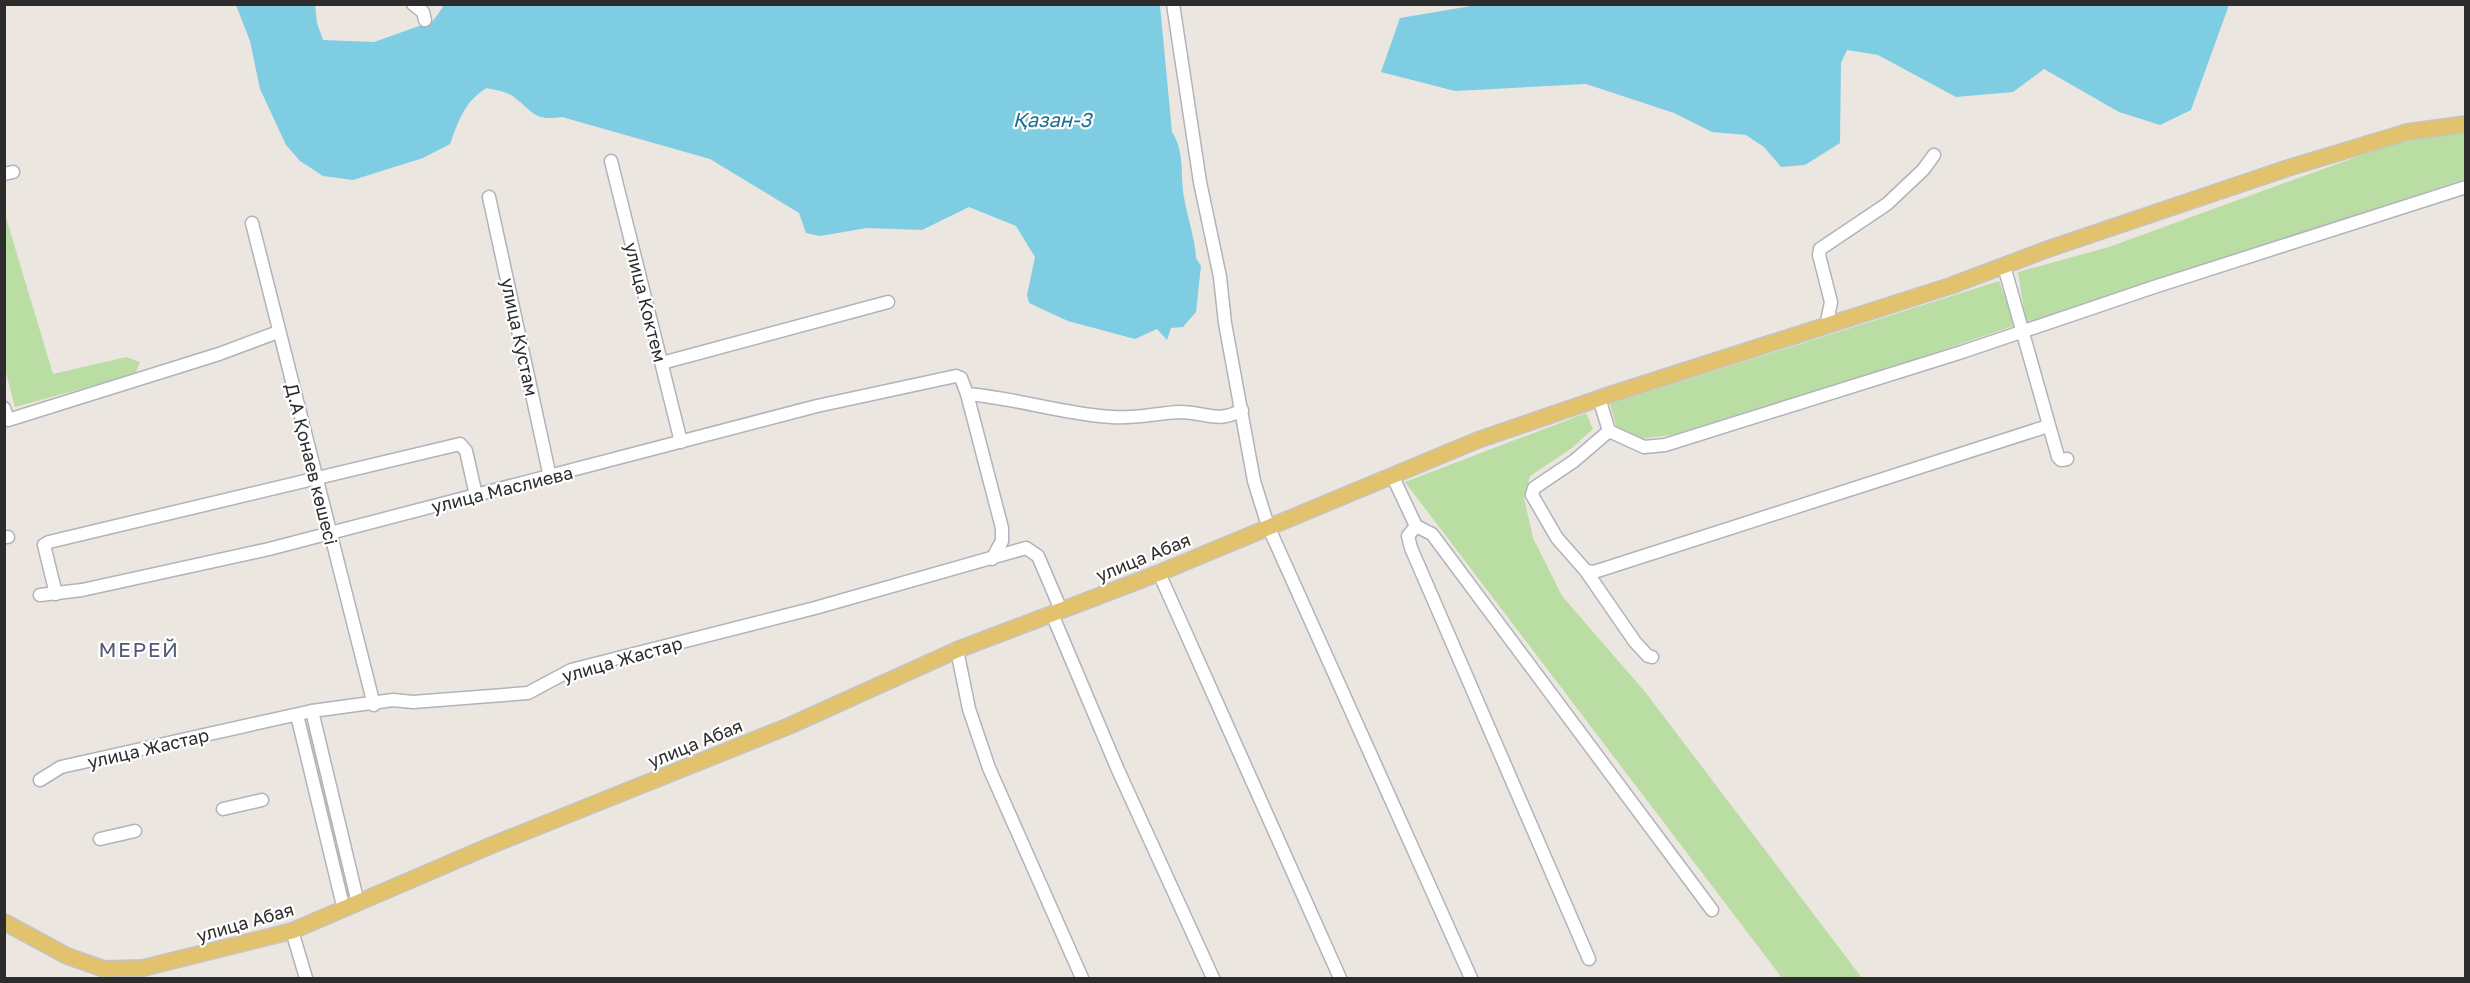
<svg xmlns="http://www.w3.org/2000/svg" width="2470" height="983" viewBox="0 0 2470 983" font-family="'Golos Text',sans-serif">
	<rect width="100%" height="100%" fill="#ece6e0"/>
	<!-- green -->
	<g fill="#b9dda2">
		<path d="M2465,132V179L2026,323L2018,272L2109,247L2403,140Z"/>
		<path d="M4,211L53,374L126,357L140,362L135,374L15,407L5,369Z"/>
		<path d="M1999,281L2016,325L1881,371L1671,435L1640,439L1617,429L1610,404Z"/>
		<path d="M1586,413L1593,429L1572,448L1530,476L1524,498L1533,538L1562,596L1646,693L1862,978H1782L1405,482Z"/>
		<path d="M310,728L320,766L315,767L306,732Z"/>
		<path d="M321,768L338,842L333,843L315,770Z"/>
		<path d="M338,844L351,894L346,895L334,846Z"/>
	</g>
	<!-- water -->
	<g fill="#7ecde3">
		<path d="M445,4L1160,5L1172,132C1185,152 1180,174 1184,197C1187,217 1195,237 1196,258L1201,266L1196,312L1183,327L1171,328L1167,340L1157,329L1135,339L1068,321L1029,303L1027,295L1035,257L1016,226L969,207L922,230L867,228L820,236L806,233L799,213L710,159L562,117C532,122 532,109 511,95C504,91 494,90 487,88C465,100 458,122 450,144L423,158L353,180L323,176L300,161L286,145L260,89L250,41L236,5H315L317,23L323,40L374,42L433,21Z"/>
		<path d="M1477,5V4L2229,5L2191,110L2160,125L2119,112L2044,69L2013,92L1956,97L1878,55L1847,50L1841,63L1840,143L1805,165L1781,167L1764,147L1746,135L1712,132L1674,113L1586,84L1455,91L1381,72L1400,18Z"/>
	</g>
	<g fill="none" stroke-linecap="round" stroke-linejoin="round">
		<defs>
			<g id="minor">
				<path d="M413,4L423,12L425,20"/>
				<path d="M1173,4L1200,182L1220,277L1225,323L1254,481L1268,526L1471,978"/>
				<path d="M611,161L681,442"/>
				<path d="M4,174L13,172"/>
				<path d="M489,197L550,477"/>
				<path d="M252,223L374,705"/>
				<path d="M2004,266L2058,457L2061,460L2067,459"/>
				<path d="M1826,327L1831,302L1819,255L1820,249L1887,204L1923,170L1934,155"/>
				<path d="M662,363L888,302"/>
				<path d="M967,394C1016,398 1063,414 1112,417C1135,419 1157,413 1180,412C1206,412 1216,424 1242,410"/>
				<path d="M1599,398L1609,431L1644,447L1665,445L1962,352L2154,287L2466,187"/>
				<path d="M4,408L8,420L219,354L278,332"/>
				<path d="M1609,431L1574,461L1534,488L1532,495L1557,538L1586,571L1635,642L1648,656L1652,657"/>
				<path d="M1392,475L1416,526"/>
				<path d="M4,537H8"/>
				<path d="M1586,571L1594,572L2048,426"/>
				<path d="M1159,573L1340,978"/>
				<path d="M56,594L44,545L49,542L460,444L466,451L476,495"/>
				<path d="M40,595L82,590L269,549L817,406L956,376L961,378L967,394L1002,528V541L992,559"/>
				<path d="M1052,614L1118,770L1213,978"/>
				<path d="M957,650L969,709L989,768L1082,978"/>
				<path d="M312,711L358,903"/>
				<path d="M297,715L344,910"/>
				<path d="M40,780L61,767L312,711L393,700L413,702L528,693L571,670L815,608L1026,548L1038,556L1061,610"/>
				<path d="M223,809L262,800"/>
				<path d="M100,839L135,831"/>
				<path d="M292,931L306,978"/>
				<path d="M1589,959L1411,548L1408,536L1416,526L1432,534L1712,910"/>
			</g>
			<path id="major" d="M4,922L67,956L104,969L143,968L292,931L492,845L789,726L957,650L1159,573L1478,440L1615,393L1950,286L2048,249L2288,168L2407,132L2466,124"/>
		</defs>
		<!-- minor casing -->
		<use href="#minor" stroke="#b0b3bb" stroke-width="15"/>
		<!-- major casing -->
		<use href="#major" stroke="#c4c4c4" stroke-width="18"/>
		<!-- minor -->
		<use href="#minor" stroke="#fff" stroke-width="12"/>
		<!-- major -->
		<use href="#major" stroke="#e3c26e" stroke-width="15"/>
	</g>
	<g text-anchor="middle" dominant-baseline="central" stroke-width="4.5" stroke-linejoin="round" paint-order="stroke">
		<!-- street labels -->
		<g font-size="18" fill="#2c2c2c" stroke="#fff">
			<text transform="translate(646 302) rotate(76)">улица Коктем</text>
			<text transform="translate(520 337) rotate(78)">улица Кустам</text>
			<text transform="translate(312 464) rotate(76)">Д.А Қонаев көшесі</text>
			<text transform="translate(502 489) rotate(-14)">улица Маслиева</text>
			<text transform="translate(1143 557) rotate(-22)">улица Абая</text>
			<text transform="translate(622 659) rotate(-16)">улица Жастар</text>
			<text transform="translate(695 743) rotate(-22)">улица Абая</text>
			<text transform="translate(148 748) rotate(-13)">улица Жастар</text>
			<text transform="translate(245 922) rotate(-16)">улица Абая</text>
		</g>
		<!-- water labels -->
		<g font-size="20" font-style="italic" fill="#1c6e91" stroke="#fff">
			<text x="1052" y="119">Қазан-3</text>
		</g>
		<!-- quarter labels -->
		<g font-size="21" letter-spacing="1.5" fill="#515a79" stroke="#fff">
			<text x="139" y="649">МЕРЕЙ</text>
		</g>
	</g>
	<!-- border -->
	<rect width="2470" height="983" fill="none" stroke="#2c2c2c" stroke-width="12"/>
</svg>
